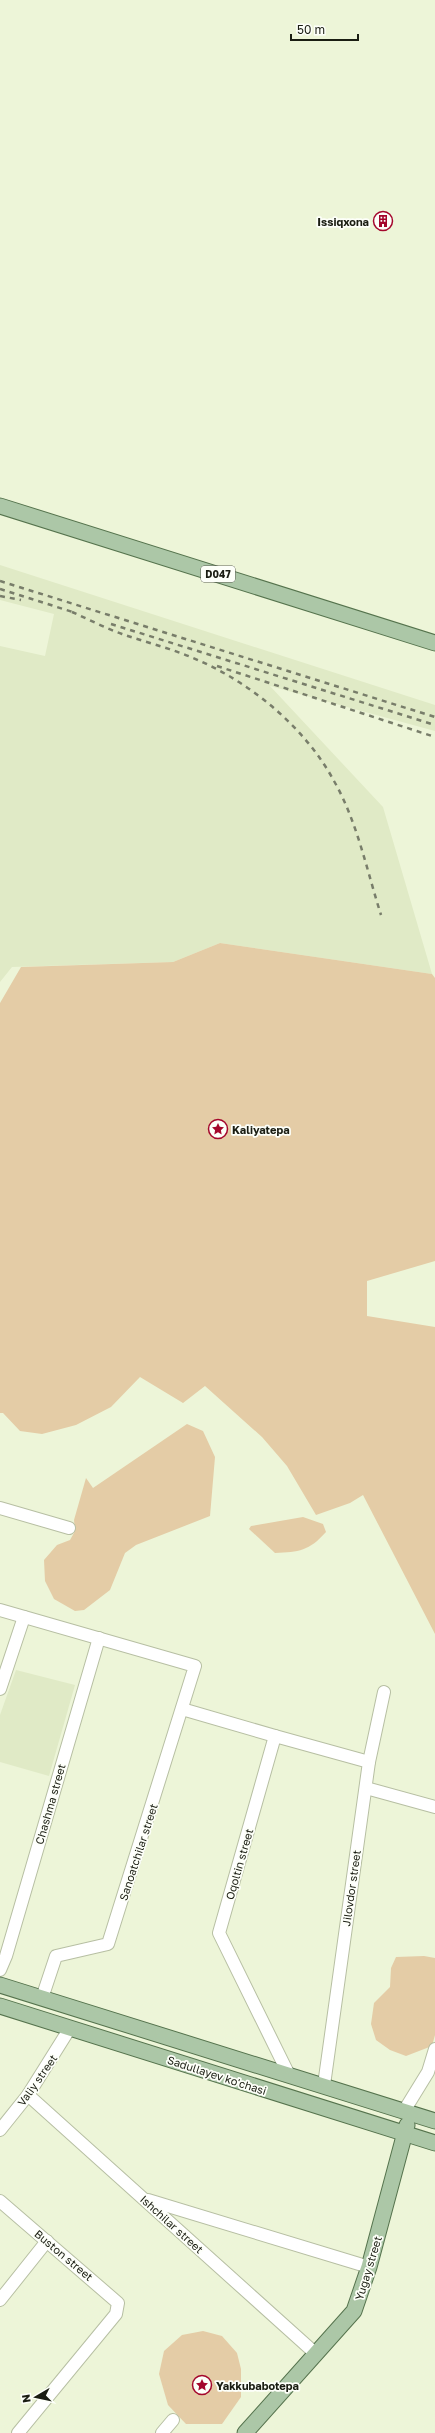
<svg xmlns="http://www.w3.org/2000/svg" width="435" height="2433" viewBox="0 0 435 2433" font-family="'Golos Text',sans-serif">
	<rect width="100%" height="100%" fill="#edf5d8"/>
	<!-- built -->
	<g fill="#e0eac6">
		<path d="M0,565L435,705V731L270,686L383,807L432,974L220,943L173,962L12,967L0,982V646L45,656L54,614L0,600Z"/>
		<path d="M16,1670L75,1685L49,1776L0,1762V1715Z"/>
	</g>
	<!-- green -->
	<g fill="#e4cca6">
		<path d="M220,943L432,974L435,978V1261L367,1281V1316L435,1327V1634L363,1495L350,1503L316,1515L287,1466L262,1437L205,1386L183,1403L140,1377L111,1407L76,1425L42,1434L20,1431L3,1413H0V1003L21,967L173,962Z"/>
		<path d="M187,1424L203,1431L215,1457L210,1516L136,1545L125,1553L110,1590L84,1610L75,1611L54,1599L45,1581L44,1560L57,1545L70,1540L75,1531L74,1520L86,1478L93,1488Z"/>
		<path d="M303,1517L323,1524L326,1532C309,1551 299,1552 275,1553L249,1529L251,1526Z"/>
		<path d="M424,1956L435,1958V2035L432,2046L406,2056L390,2050L376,2040L371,2024L374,2003L390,1987L391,1968L396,1957Z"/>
		<path d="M203,2331L222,2336L237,2353L241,2369V2397L222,2424H186L168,2405L159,2374L164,2351L182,2335Z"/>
	</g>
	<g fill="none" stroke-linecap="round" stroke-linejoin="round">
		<defs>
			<g id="minor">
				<path d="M0,1508L69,1528"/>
				<path d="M0,1610L195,1666L108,1944L56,1956L42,1998"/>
				<path d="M0,1689L24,1617"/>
				<path d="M182,1709L275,1736"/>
				<path d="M366,1788L435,1807"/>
				<path d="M0,1970L6,1956L99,1638"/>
				<path d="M289,2075L219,1933L275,1736L369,1762"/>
				<path d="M324,2085L369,1762L384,1692"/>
				<path d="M28,2095L316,2354"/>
				<path d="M404,2111L428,2072L435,2049"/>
				<path d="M0,2130L28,2095L70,2028"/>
				<path d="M148,2200L369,2267"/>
				<path d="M0,2201L118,2303L116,2314L18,2433"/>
				<path d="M0,2300L47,2241"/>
				<path d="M162,2433L173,2420"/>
			</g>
			<g id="major">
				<path d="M0,506L435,643"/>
				<path d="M0,1985L435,2121"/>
				<path d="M0,2006L435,2143"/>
				<path d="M245,2433L354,2311L369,2267L407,2125"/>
			</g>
		</defs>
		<!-- minor casing -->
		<use href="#minor" stroke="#b7bfa3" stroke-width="14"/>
		<!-- major casing -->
		<use href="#major" stroke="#55734d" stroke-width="17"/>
		<!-- minor -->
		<use href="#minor" stroke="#fff" stroke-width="12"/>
		<!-- major -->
		<use href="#major" stroke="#acc7a7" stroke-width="15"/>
		<!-- rail -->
		<g stroke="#787d6a" stroke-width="2.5" stroke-dasharray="5 5" stroke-linecap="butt">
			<path d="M0,581L435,717"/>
			<path d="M0,589L76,613"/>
			<path d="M0,596L21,600"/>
			<path d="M72,612C88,619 105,628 122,634C145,642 170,648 193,658C249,681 305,727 334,781C357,821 367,871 381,915"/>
			<path d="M111,624L435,725"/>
			<path d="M217,666L435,737"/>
		</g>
	</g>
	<!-- icons -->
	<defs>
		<symbol id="building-ring" viewBox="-11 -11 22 22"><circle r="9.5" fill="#fdfff9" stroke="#a4072c" stroke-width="1.5"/><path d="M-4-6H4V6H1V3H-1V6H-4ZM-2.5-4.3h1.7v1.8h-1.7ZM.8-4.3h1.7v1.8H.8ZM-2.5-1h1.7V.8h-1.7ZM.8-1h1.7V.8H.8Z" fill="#a4072c"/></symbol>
		<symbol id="sight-ring" viewBox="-11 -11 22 22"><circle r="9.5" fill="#fdfff9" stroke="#a4072c" stroke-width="1.5"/><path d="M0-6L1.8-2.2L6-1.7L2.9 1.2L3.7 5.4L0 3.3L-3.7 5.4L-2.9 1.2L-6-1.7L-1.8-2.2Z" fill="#a4072c"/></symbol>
	</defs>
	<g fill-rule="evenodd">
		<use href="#building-ring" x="372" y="210" width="22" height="22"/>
		<use href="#sight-ring" x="207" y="1118" width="22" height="22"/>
		<use href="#sight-ring" x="191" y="2374" width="22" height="22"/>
	</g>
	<g text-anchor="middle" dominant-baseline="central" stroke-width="3.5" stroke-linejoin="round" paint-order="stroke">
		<!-- shield labels -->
		<rect fill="#fdfff9" stroke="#5e6157" stroke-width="1" x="201" y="566" width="34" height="16" rx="3"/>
		<g font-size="10" font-weight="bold" fill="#1a1d12">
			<text x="218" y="574">D047</text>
		</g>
		<!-- poi labels -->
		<g font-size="11" font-weight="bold" fill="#1a1d12" stroke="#fdfff9" text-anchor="start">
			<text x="369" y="221" text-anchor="end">Issiqxona</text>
			<text x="232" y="1129">Kaliyatepa</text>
			<text x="216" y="2385">Yakkubabotepa</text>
		</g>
		<!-- street labels -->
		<g font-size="11" fill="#1a1d12" stroke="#fdfff9">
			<text transform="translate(50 1804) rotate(-74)">Chashma street</text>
			<text transform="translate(138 1852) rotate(-72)">Sanoatchilar street</text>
			<text transform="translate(239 1864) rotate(-74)">Oqoltin street</text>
			<text transform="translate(351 1888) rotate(-82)">Jilovdor street</text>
			<text transform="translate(217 2075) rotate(18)">Sadullayev ko'chasi</text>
			<text transform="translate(37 2080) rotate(-55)">Valiy street</text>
			<text transform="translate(172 2224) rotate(42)">Ishchilar street</text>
			<text transform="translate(64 2255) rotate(40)">Buston street</text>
			<text transform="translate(368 2268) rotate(-73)">Yugay street</text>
		</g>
	</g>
	<!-- north arrow -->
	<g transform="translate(36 2397) rotate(261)" stroke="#fdfff9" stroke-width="3" paint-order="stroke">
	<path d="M0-3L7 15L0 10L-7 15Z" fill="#1a1d12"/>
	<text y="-6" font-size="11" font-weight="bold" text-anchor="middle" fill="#1a1d12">N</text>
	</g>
	<!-- scale -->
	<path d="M291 34v6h67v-6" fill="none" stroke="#1a1d12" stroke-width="2"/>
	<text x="297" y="34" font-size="12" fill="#1a1d12" stroke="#fdfff9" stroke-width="3" paint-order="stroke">50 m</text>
</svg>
